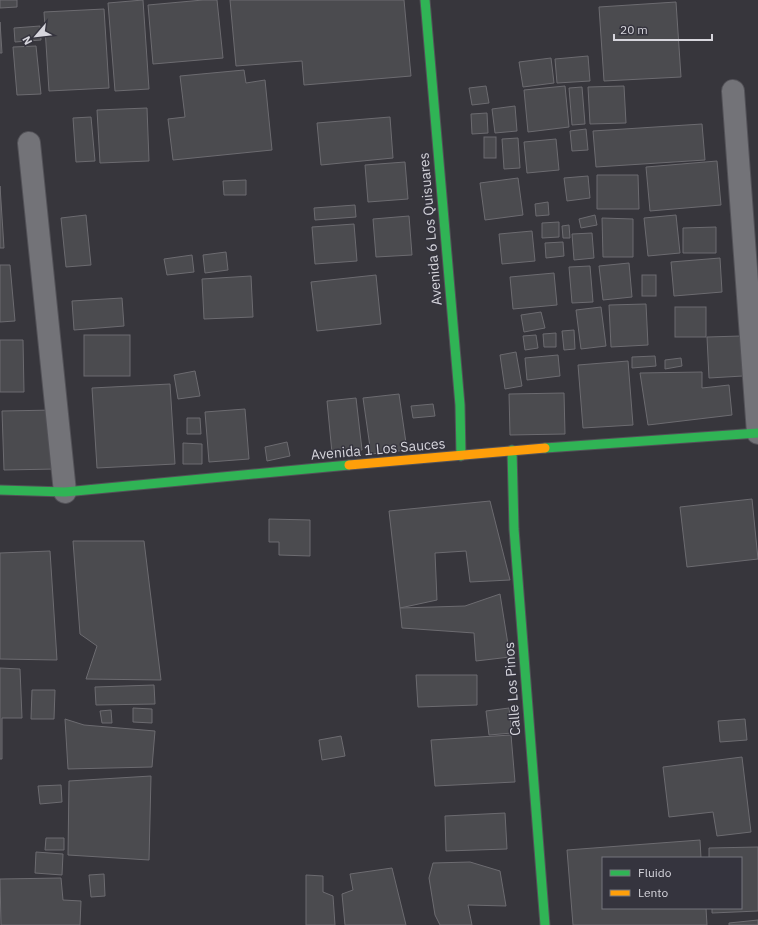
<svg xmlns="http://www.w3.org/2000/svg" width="758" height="925" viewBox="0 0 758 925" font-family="'IBM Plex Sans',sans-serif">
	<rect width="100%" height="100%" fill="#37363c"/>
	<!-- building -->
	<g fill="#4b4b4f" stroke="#6c6b70">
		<path d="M0,0H17V7L0,8Z"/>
		<path d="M143,0L149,89L115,91L108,3Z"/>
		<path d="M203,0H217L223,58L153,64L148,5Z"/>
		<path d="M230,0H404L411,76L304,85L302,61L236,66Z"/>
		<path d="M676,2L681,77L604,81L599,7Z"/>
		<path d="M104,9L109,88L49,91L44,12Z"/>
		<path d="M0,22L2,53H0Z"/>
		<path d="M40,26L41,40L15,42L14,28Z"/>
		<path d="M36,46L41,94L17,95L13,47Z"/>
		<path d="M588,56L590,81L557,83L555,59Z"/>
		<path d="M551,58L554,83L523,87L519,62Z"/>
		<path d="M244,70L246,83L265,80L272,150L173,160L168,119L185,117L180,76Z"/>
		<path d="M486,86L489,103L472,105L469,88Z"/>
		<path d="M565,86L569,127L528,132L524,90Z"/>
		<path d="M624,86L626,123L590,124L588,87Z"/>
		<path d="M582,87L585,124L572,125L569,88Z"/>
		<path d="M515,106L517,131L495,133L492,109Z"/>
		<path d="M147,108L149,161L100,163L97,110Z"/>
		<path d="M487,113L488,133L472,134L471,114Z"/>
		<path d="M91,117L95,161L76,162L73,118Z"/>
		<path d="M390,117L393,158L321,165L317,123Z"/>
		<path d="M702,124L705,160L596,167L593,131Z"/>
		<path d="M586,129L588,150L572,151L570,131Z"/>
		<rect x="484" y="137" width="12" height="21"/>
		<path d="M518,138L520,168L504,169L502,139Z"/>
		<path d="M556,139L559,170L527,173L524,142Z"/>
		<path d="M717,161L721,205L650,211L646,167Z"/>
		<path d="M405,162L408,199L368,202L365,165Z"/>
		<path d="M597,175H638L639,209H597Z"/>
		<path d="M588,176L590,198L567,201L564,178Z"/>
		<path d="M518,178L523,215L485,220L480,183Z"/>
		<path d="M246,180V195H224L223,181Z"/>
		<path d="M0,186L4,248H0Z"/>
		<path d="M548,202L549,215L536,216L535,204Z"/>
		<path d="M355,205L356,217L315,220L314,208Z"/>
		<path d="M86,215L91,265L66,267L61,218Z"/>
		<path d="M595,215L597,225L581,228L579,219Z"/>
		<path d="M676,215L680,253L648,256L644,218Z"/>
		<path d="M409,216L412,255L376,257L373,219Z"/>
		<path d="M602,218L633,219V257H603Z"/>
		<path d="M559,222V237L542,238V223Z"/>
		<path d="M354,224L357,261L315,264L312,227Z"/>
		<path d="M569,225L570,238H563L562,226Z"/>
		<path d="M716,227V253H683V228Z"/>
		<path d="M532,231L535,261L502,264L499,234Z"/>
		<path d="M592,233L594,258L574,260L572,234Z"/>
		<path d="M563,242L564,256L546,258L545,243Z"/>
		<path d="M226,252L228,270L205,273L203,255Z"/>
		<path d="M192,255L194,272L167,275L164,259Z"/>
		<path d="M720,258L722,292L674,296L671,262Z"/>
		<path d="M629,263L632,297L603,300L599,266Z"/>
		<path d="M0,265H10L15,321L0,322Z"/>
		<path d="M590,266L593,302L572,303L569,267Z"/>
		<path d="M554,273L557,305L513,309L510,277Z"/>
		<path d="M376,275L381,324L317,331L311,282Z"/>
		<rect x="642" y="275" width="14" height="21"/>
		<path d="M251,276L253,317L204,319L202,279Z"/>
		<path d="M122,298L124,326L74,330L72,301Z"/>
		<path d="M646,304L648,345L611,347L609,305Z"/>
		<path d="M601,307L606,346L581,349L576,310Z"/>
		<rect x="675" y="307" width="31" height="30"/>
		<path d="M541,312L545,328L524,332L521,315Z"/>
		<path d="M574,330L575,349L564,350L562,331Z"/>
		<path d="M556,333V347H544L543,334Z"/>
		<rect x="84" y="335" width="46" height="41"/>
		<path d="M536,335L538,348L525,350L523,336Z"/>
		<path d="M741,336L743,376L709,378L707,337Z"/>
		<path d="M0,340H23L24,392H0Z"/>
		<path d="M516,352L522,386L505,389L500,355Z"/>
		<path d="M558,355L560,376L527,380L525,358Z"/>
		<path d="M655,356L656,366L632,368V357Z"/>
		<path d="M681,358L682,366L665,369V360Z"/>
		<path d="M628,361L633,425L583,428L578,365Z"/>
		<path d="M195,371L200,396L178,399L174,375Z"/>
		<path d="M702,372V388L729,385L732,415L648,425L640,373Z"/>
		<path d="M170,384L175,464L97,468L92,388Z"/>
		<path d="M564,393L565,434L510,435L509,394Z"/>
		<path d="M399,394L407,450L371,454L363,398Z"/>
		<path d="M356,398L362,450L332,453L327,401Z"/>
		<path d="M433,404L435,416L413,418L411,406Z"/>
		<path d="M245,409L249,459L209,462L205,412Z"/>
		<path d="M55,410L56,469L4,470L2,411Z"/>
		<path d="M187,418H200L201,434H187Z"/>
		<path d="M287,442L290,456L267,461L265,447Z"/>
		<path d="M183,443L202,444V464H183Z"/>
		<path d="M752,499L758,559L687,567L680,507Z"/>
		<path d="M490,501L510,580L470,582L466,551L435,553L437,600L400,608L389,511Z"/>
		<path d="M269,519L310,520V556L279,555V542H269Z"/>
		<path d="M73,541H144L161,680L86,679L97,646L80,634Z"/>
		<path d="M50,551L57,660L0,659V553Z"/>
		<path d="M500,594L510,657L476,661L474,633L402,628L400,608L465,606Z"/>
		<path d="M0,668L20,669L22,718H2V759H0Z"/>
		<path d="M416,675H477V705L418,707Z"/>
		<path d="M154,685L155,704L96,705L95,687Z"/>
		<path d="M32,690H55L54,719H31Z"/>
		<path d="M133,708L152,709V723L133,722Z"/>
		<path d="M509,708L512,733L489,735L486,711Z"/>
		<path d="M111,710L112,723H102L100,711Z"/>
		<path d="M65,719L84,725L155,731L152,767L68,769Z"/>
		<path d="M745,719L747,740L720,742L718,721Z"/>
		<path d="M511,735L515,782L435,786L431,740Z"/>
		<path d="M341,736L345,756L322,760L319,740Z"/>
		<path d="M742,757L751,832L717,836L713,812L669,817L663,767Z"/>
		<path d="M151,776L149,860L68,855L69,781Z"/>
		<path d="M61,785L62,802L40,804L38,786Z"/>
		<path d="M505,813L507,849L446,851L445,816Z"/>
		<path d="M46,838H64V850H45Z"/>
		<path d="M700,840L701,858H603V908H706L707,925H573L567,850Z"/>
		<path d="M758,847V911L712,913V908H741V858H709V848Z"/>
		<path d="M36,852L63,854L62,875L35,873Z"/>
		<path d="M470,862L500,871L506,906L468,905L472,925H440L435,915L429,878L433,863Z"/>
		<path d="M392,868L406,925H345L342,894L353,890L350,874Z"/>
		<path d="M104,874L105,896L91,897L89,875Z"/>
		<path d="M306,875L323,876V892L333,896L335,925H306Z"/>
		<path d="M61,878L63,900L81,901L80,925H1L0,879Z"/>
		<path d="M758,920V925H729V923Z"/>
	</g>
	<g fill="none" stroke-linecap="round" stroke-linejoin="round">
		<defs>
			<g id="street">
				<path d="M733,91L758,433"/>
				<path d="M29,143L65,492"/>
			</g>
			<g id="fast">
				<path d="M425,0L460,405L461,456"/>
				<path d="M545,448L758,433"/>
				<path d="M512,450L514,529L545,925"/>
				<path d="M0,490L65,492L349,465"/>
			</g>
			<path id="slow" d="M349,465L545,448"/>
		</defs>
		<!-- street casing -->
		<use href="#street" stroke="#535258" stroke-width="24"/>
		<!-- fast casing -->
		<use href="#fast" stroke="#535258" stroke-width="11"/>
		<!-- slow casing -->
		<use href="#slow" stroke="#535258" stroke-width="11"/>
		<!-- street -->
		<use href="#street" stroke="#737378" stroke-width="22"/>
		<!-- fast -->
		<use href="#fast" stroke="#30b455" stroke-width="9"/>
		<!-- slow -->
		<use href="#slow" stroke="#ff9f0a" stroke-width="9"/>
	</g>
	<g text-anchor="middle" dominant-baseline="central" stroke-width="3" stroke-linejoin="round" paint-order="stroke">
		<!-- street labels -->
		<g font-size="14" fill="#d6d5dc" stroke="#35343e">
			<text transform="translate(430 229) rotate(-95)">Avenida 6 Los Quisuares</text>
			<text transform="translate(378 449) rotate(-5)">Avenida 1 Los Sauces</text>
			<text transform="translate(512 689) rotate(-94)">Calle Los Pinos</text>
		</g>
	</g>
	<!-- legend -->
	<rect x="602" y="857" width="140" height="52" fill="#35343e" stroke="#75747d"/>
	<rect x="610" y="870" width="20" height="6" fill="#30b455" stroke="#75747d"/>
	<text x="638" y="877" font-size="12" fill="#d6d5dc">Fluido</text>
	<rect x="610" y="890" width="20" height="6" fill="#ff9f0a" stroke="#75747d"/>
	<text x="638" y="897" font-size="12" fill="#d6d5dc">Lento</text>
	<!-- north arrow -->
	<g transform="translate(36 36) rotate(242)" stroke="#35343e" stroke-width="3" paint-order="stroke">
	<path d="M0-3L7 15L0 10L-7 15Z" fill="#d6d5dc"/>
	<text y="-6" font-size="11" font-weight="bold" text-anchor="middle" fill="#d6d5dc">N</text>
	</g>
	<!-- scale -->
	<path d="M614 34v6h98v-6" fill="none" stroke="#d6d5dc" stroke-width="2"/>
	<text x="620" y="34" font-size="12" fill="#d6d5dc" stroke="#35343e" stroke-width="3" paint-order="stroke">20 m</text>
</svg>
